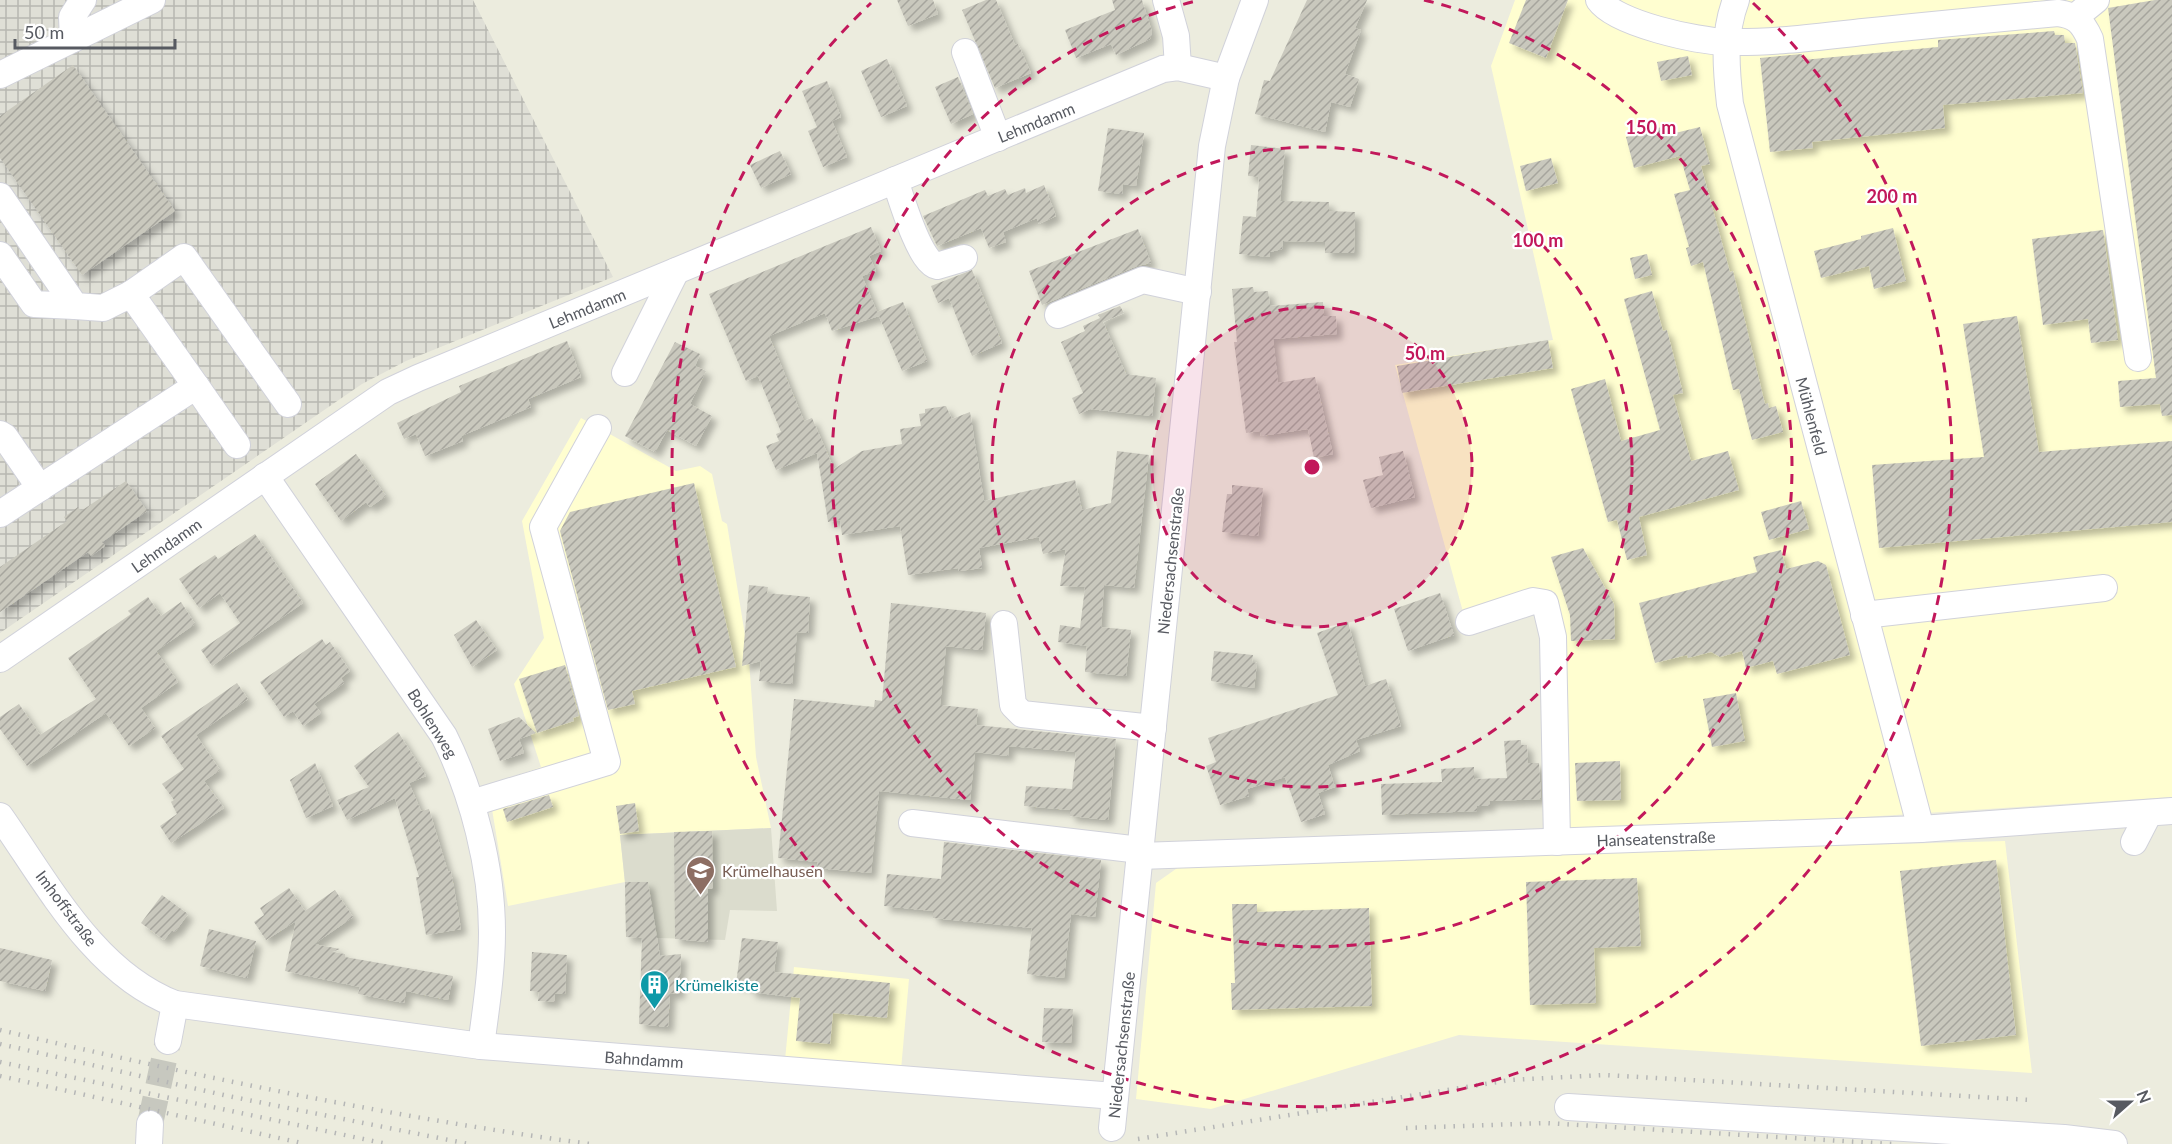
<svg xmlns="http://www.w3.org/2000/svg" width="2172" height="1144" viewBox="0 0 2172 1144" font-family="Lato,sans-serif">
	<defs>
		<pattern id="industrial-grid" width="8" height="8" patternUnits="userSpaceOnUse" patternTransform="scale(1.5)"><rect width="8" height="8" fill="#dfdfd6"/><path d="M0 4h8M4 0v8" fill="none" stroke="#b8b8b1"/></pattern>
		<pattern id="building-hatch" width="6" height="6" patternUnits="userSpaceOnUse" patternTransform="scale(1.5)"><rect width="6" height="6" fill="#c9c8bd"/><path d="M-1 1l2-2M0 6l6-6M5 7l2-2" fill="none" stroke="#a6a59d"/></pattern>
		<filter id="shadow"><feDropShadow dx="5.5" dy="5.5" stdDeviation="3" flood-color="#0004"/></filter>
	</defs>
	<rect width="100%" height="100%" fill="#ececde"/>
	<!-- commercial -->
	<g fill="#fffed0">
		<path d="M1515,0H2172V797L1849,818L1557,833L1545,606L1468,630L1395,365L1553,340L1491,66Z"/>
		<path d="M581,418L676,471L700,466L712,474L722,521L727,524L749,660L756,757L771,828L620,835L625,882L508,906L488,785L541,767L514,684L544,638L522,521Z"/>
		<path d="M2005,841L2032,1073L1459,1035L1211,1109L1136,1099L1156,883L1183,864Z"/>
		<path d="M794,967L909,979L901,1070L785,1060Z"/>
	</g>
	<!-- industrial -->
	<path fill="url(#industrial-grid)" d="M0,0H473L613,277L406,361L362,384L0,633Z"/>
	<!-- education -->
	<path fill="#dbdccd" d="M771,828L777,911L730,910L725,940L626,937L625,883L620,835Z"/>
	<!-- building -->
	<g fill="url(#building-hatch)" filter="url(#shadow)">
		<path d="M897,0H933L938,14L908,26Z"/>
		<path d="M986,0H996L1015,45L1018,44L1031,73L995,88L962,10Z"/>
		<path d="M1112,0H1142L1152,32L1150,39L1116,55L1111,44L1076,58L1065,30L1115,10Z"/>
		<path d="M1307,0H1367L1355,28L1361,30L1345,74L1359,79L1350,107L1331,102L1325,132L1255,114L1264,80L1270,81Z"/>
		<path d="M1526,0H1568L1546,58L1509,43Z"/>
		<path d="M2155,0H2172V415L2162,416L2160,404L2120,407L2118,381L2156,378L2108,8Z"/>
		<path d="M2054,31L2055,35H2064L2065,43H2075L2083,93L1943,105L1945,128L1812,142L1813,148L1770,152L1760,58L1802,54L1803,60L1938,47V40Z"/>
		<path d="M1688,56L1692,75L1661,81L1657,62Z"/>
		<path d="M887,59L907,106L881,117L861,71Z"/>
		<path d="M73,65L175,211L82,275L0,158V116Z"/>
		<path d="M958,77L973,114L951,124L935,87Z"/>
		<path d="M827,81L841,117L832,121L847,157L823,167L808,131L817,127L802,91Z"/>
		<path d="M1665,126L1667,135L1700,127L1710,164L1701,166L1730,272L1733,271L1765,404L1768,403L1769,408L1776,406L1783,432L1752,440L1739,389L1733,390L1703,262L1691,266L1686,248L1689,247L1674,194L1690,190L1680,156L1634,168L1626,137Z"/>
		<path d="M1108,128L1144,133L1136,186L1123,184L1122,194L1098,191Z"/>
		<path d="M1251,145L1285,149L1280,201L1329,202V211L1355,212L1354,253H1325V242L1283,241L1282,249L1270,252V257L1239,254L1243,216L1256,217L1259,181L1258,177L1248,176Z"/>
		<path d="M780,151L791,174L761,188L750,165Z"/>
		<path d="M1551,158L1558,183L1526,191L1520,166Z"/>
		<path d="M1044,185L1056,216L1039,224L1037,218L1003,232L1006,242L989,248L981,228L937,246L923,216L985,190L988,196L1005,189L1008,195L1025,188L1026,193Z"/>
		<path d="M871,227L881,251L869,256L876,271L862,276L877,312L903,302L927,361L902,371L879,316L832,331L825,313L769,336L804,421L812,418L834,469L862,451L902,444L900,429L921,426L919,414L925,413V409L946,406L952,419L970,412L984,501L1075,480L1082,510L1111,503L1117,451L1149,455L1134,588L1104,585L1101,627L1131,630L1126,676L1085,672L1087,646L1058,642L1060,625L1080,628L1085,587L1060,586L1066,549L1043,554L1039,537L979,548L982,568L959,571L958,568L908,575L900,526L842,535L840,520L828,522L817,453L776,470L766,446L779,441L776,434L781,432L758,376L746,381L709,294Z"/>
		<path d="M1893,228L1906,281L1874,289L1869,266L1821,278L1814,251L1861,239V236Z"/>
		<path d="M1138,229L1151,263L1137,266L1042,305L1029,271Z"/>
		<path d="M2103,230L2118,340L2091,343L2088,319L2043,325L2032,239Z"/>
		<path d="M1647,254L1652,275L1635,279L1630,258Z"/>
		<path d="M972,270L1002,343L972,356L949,298L938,303L931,286Z"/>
		<path d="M1253,287L1254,292L1268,291L1270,306L1323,302L1324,316H1336L1337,334L1273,339L1278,383L1315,377L1333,454L1314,458L1308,429L1261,436L1260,431L1246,433L1234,342H1237L1232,289Z"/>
		<path d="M1652,291L1663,331L1667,330L1683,393L1673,395L1691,461L1728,451L1739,490L1639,517L1647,555L1627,560L1617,520L1608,522L1571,389L1605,379L1621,441L1660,430L1624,299Z"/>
		<path d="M1120,306L1124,313L1103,322L1126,374L1156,378L1152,416L1090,409L1079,414L1072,398L1083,393L1061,342L1085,331L1083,326L1100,318L1098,315Z"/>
		<path d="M2017,316L2039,452L2172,441V522L1879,548L1872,465L1984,457L1963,324Z"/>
		<path d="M1548,340L1553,368L1402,393L1397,366Z"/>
		<path d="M567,341L581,377L528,399L531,407L461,436L463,441L425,456L416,434L404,439L397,423L461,392L459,386Z"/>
		<path d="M675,342L700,354L695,366L706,371L690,404L712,416L696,446L667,430L655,452L625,436Z"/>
		<path d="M1403,451L1415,497L1371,508L1363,480L1383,475L1379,457Z"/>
		<path d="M356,454L386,496L370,507L366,502L341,521L315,484Z"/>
		<path d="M126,481L147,511L102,542L105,546L91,556L88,552L0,612V567L67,521L64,517L78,507L81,511Z"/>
		<path d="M694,483L736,667L632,691L635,704L608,710L560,531L570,512Z"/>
		<path d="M1232,485L1263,488L1258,536L1222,532L1227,494H1232Z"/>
		<path d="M1801,501L1809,529L1769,540L1761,512Z"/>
		<path d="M255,534L303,603L212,666L201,650L240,623L220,593L199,608L179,579L215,555L218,559Z"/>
		<path d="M1583,548L1614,604L1615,639L1571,641L1570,615L1551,557Z"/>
		<path d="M1781,550L1786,569L1818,561L1826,565L1850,655L1777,674L1773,661L1746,668L1742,651L1720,657L1711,652L1688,658L1687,655L1655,663L1639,603L1757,572L1753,557Z"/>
		<path d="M749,585L768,587L767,593L810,597L808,633L797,632L792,684L759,681L761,661L742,666Z"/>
		<path d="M1440,593L1454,635L1408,651L1394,609Z"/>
		<path d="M148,597L161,616L181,602L195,624L156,651L178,682L141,708L155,728L129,746L106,713L27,766L0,729V717L19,704L40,735L96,699L68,658L131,614L128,611Z"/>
		<path d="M891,603L986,613L982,650L946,646L940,705L978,709L976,725L1116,739L1108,820L1070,816V810L1024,806L1026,786L1072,789L1076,752L1009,746L1008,756L975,752L970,800L879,791L871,873L817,868L818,862L778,858L794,699L874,707L875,700L882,701Z"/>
		<path d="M476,620L497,650L472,667L454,635Z"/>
		<path d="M1348,622L1365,686L1386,679L1401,726L1356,740L1360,751L1328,765L1335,787L1318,793L1325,814L1301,822L1285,777L1247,789L1249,796L1220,805L1206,766L1216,762L1208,738L1338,695L1317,633Z"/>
		<path d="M322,639L326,645L330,642L350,671L341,678L344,683L314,704L321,713L303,726L293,711L284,717L260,682Z"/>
		<path d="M1214,651L1253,655L1252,662L1257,663L1254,688L1211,681Z"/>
		<path d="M565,665L579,716L573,718L574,721L537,733L519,679Z"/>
		<path d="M237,683L248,699L196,735L220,770L204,781L224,808L171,843L160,826L177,814L171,802L174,800L162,784L184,769L161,736Z"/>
		<path d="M1736,693L1745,741L1712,747L1703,699Z"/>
		<path d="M519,717L536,733L519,739L524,753L500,761L488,729Z"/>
		<path d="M398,732L426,776L409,783L421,811L429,809L448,872L451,871L461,929L426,935L416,877H419L395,798L347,820L337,800L369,787L354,766Z"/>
		<path d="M1521,740V745H1527L1528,763H1539L1541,799L1489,801L1490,806H1477V811L1382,815L1381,784L1442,782L1441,769L1474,767V779L1507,778L1504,741Z"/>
		<path d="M1620,761L1621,800L1577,801L1575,763Z"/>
		<path d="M315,763L333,806L306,818L290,780Z"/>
		<path d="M549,795L553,807L507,822L503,809Z"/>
		<path d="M635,803L639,831L620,834L616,806Z"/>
		<path d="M712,831L713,889H708V942L675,939L674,832Z"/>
		<path d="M944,842L1101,860L1095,917L1071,914L1064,978L1027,974L1032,928L933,918V911L884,906L887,874L941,879Z"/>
		<path d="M1996,860L2016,1035L1921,1046L1900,871Z"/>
		<path d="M1637,878L1641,946L1594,948L1596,1003L1530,1005L1526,882Z"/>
		<path d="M625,882H648L660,956L681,954L679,994L670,993L668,1027L639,1024L642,938L626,937Z"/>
		<path d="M289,888L305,911L335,890L353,917L314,944L340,949L332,952L345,954V957L453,976L448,1000L406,991L404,1003L358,994L360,987L285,971L296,921L266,940L254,922L264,915L260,908Z"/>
		<path d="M162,895L188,914L175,932L172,930L164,940L141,923Z"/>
		<path d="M1232,904H1257V912L1369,908L1372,1006L1232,1010L1231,983H1235Z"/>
		<path d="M209,929L256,941L247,978L200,966Z"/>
		<path d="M742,938L778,942L774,972L890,983L887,1018L833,1013L830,1044L796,1041L800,998L750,992L751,986L736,984Z"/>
		<path d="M0,948L52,960L45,991L0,981Z"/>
		<path d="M532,952L567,955L565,994L555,993V1002L538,1001L539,992L530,991Z"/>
		<path d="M1044,1008L1073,1009L1071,1043L1042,1042Z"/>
	</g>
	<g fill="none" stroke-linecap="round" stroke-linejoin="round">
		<!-- minor-tunnel -->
		<path stroke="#c7c8bf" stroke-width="26" stroke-dasharray="26 13" stroke-linecap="butt" d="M150,1124L168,1041"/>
		<defs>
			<g id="minor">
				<path d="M1166,0L1176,36L1178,67"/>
				<path d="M1599,0C1616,24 1697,41 1727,42C1772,43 1818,37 1863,32C1928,25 1993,19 2058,13C2076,15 2083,23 2090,39L2138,358"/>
				<path d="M1736,0C1723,34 1726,68 1730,104L1921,829"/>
				<path d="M2075,17L2096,0"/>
				<path d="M73,39L72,17L83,0"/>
				<path d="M965,52L998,138"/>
				<path d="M0,75L152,0"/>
				<path d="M895,180C901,198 920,263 937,266L964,258"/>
				<path d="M0,196L75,306L103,308L131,294"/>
				<path d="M0,255L34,304L75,306"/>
				<path d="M1058,315L1143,280L1198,292"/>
				<path d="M625,373L676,271"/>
				<path d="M196,386L131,294L184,257L288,404"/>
				<path d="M0,434L5,437L40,488"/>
				<path d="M265,476L444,736C473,794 492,868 492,932C492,970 486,1008 481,1046"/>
				<path d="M0,514L196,386L237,445"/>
				<path d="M1864,615L2104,588"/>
				<path d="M1469,622L1533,601L1545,603L1553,637L1557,842"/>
				<path d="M1004,624L1013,705L1022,714L1153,728"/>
				<path d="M0,659L388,392L418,378L1163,69L1178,67L1226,78"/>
				<path d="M472,803L607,762L543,527L598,428"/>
				<path d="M0,816C48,884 94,973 175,1004L481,1046L1115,1096"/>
				<path d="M912,823L1140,850"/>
				<path d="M2134,842L2149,813"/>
				<path d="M1139,856L1921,829L2172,811"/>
				<path d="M168,1041L175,1004"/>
				<path d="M1568,1107L2064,1138L2114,1144"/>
				<path d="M1112,1128L1212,146L1226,78L1255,0"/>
				<path d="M149,1144L150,1124"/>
			</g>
		</defs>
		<!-- minor casing -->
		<use href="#minor" stroke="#d1d2da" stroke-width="28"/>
		<!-- minor -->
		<use href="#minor" stroke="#fff" stroke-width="26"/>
		<!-- rail -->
		<g stroke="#b5b6b6" stroke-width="4.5" stroke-dasharray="1.5 8" stroke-linecap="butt">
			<path d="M0,1030C195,1076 391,1117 590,1144"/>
			<path d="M0,1044L228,1096L469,1144"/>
			<path d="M0,1062L387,1144"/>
			<path d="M0,1076L306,1144"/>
			<path d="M1406,1128L1546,1123L1892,1144"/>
			<path d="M1138,1139L1510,1080L1605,1075L2031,1100"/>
		</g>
	</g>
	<!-- distance rings -->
	<circle cx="1312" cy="467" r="160" fill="#c2185b" fill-opacity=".12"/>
	<g fill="none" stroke="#c2185b" stroke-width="3" stroke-dasharray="10 8">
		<circle cx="1312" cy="467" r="160"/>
		<circle cx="1312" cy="467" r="320"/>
		<path d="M1424 0A480 480 0 1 1 1200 0"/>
		<path d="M1753 3A640 640 0 1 1 871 3"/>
	</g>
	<!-- icons -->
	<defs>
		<symbol id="school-pin" viewBox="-11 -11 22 30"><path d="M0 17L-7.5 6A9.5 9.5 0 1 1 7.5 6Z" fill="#8d6e63" stroke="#fff"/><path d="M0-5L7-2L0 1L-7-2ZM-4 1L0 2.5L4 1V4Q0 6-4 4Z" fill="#fff"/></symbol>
		<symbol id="building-pin" viewBox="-11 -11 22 30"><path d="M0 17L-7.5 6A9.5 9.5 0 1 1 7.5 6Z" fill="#0f9aa8" stroke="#fff"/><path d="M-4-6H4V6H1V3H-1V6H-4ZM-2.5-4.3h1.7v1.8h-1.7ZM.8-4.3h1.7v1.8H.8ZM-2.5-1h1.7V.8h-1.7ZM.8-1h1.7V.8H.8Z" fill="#fff"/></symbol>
	</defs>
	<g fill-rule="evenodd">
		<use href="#school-pin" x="684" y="854" width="33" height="45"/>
		<use href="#building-pin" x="638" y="968" width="33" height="45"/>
	</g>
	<g text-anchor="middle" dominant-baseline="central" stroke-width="4.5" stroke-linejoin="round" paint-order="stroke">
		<!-- street labels -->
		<g font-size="16" fill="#575a61" stroke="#fff">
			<text transform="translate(1036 122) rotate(-22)">Lehmdamm</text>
			<text transform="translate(587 308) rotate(-22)">Lehmdamm</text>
			<text transform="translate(1812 416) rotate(75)">Mühlenfeld</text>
			<text transform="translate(166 545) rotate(-35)">Lehmdamm</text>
			<text transform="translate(1170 561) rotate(-84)">Niedersachsenstraße</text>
			<text transform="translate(433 723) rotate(58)">Bohlenweg</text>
			<text transform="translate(1656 838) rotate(-2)">Hanseatenstraße</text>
			<text transform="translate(67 908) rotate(53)">Imhoffstraße</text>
			<text transform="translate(1121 1045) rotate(-84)">Niedersachsenstraße</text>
			<text transform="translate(644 1059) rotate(4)">Bahndamm</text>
		</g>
		<!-- education labels -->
		<g font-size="16" fill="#785e54" stroke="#fff" text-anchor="start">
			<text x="722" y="870">Krümelhausen</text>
		</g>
		<!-- culture labels -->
		<g font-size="16" fill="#0d838f" stroke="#fff" text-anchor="start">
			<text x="675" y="984">Krümelkiste</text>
		</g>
	</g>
	<circle cx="1312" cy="467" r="9" fill="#c2185b" stroke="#fff" stroke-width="3"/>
	<g font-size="18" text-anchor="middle" font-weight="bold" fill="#c2185b" stroke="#fff" stroke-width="4.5" stroke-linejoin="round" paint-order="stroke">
		<text x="1651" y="134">150 m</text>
		<text x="1892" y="203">200 m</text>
		<text x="1538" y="247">100 m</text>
		<text x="1425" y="360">50 m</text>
	</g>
	<!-- north arrow -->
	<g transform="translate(2130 1102) rotate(69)" stroke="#ffffff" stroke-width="4.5" paint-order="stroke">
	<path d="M0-4.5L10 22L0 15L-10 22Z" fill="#575a61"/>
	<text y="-9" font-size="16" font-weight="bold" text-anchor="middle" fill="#575a61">N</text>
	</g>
	<!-- scale -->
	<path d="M15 39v9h160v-9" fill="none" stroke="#575a61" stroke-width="3"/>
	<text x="24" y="39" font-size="18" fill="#575a61" stroke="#ffffff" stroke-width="4.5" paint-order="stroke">50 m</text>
</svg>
